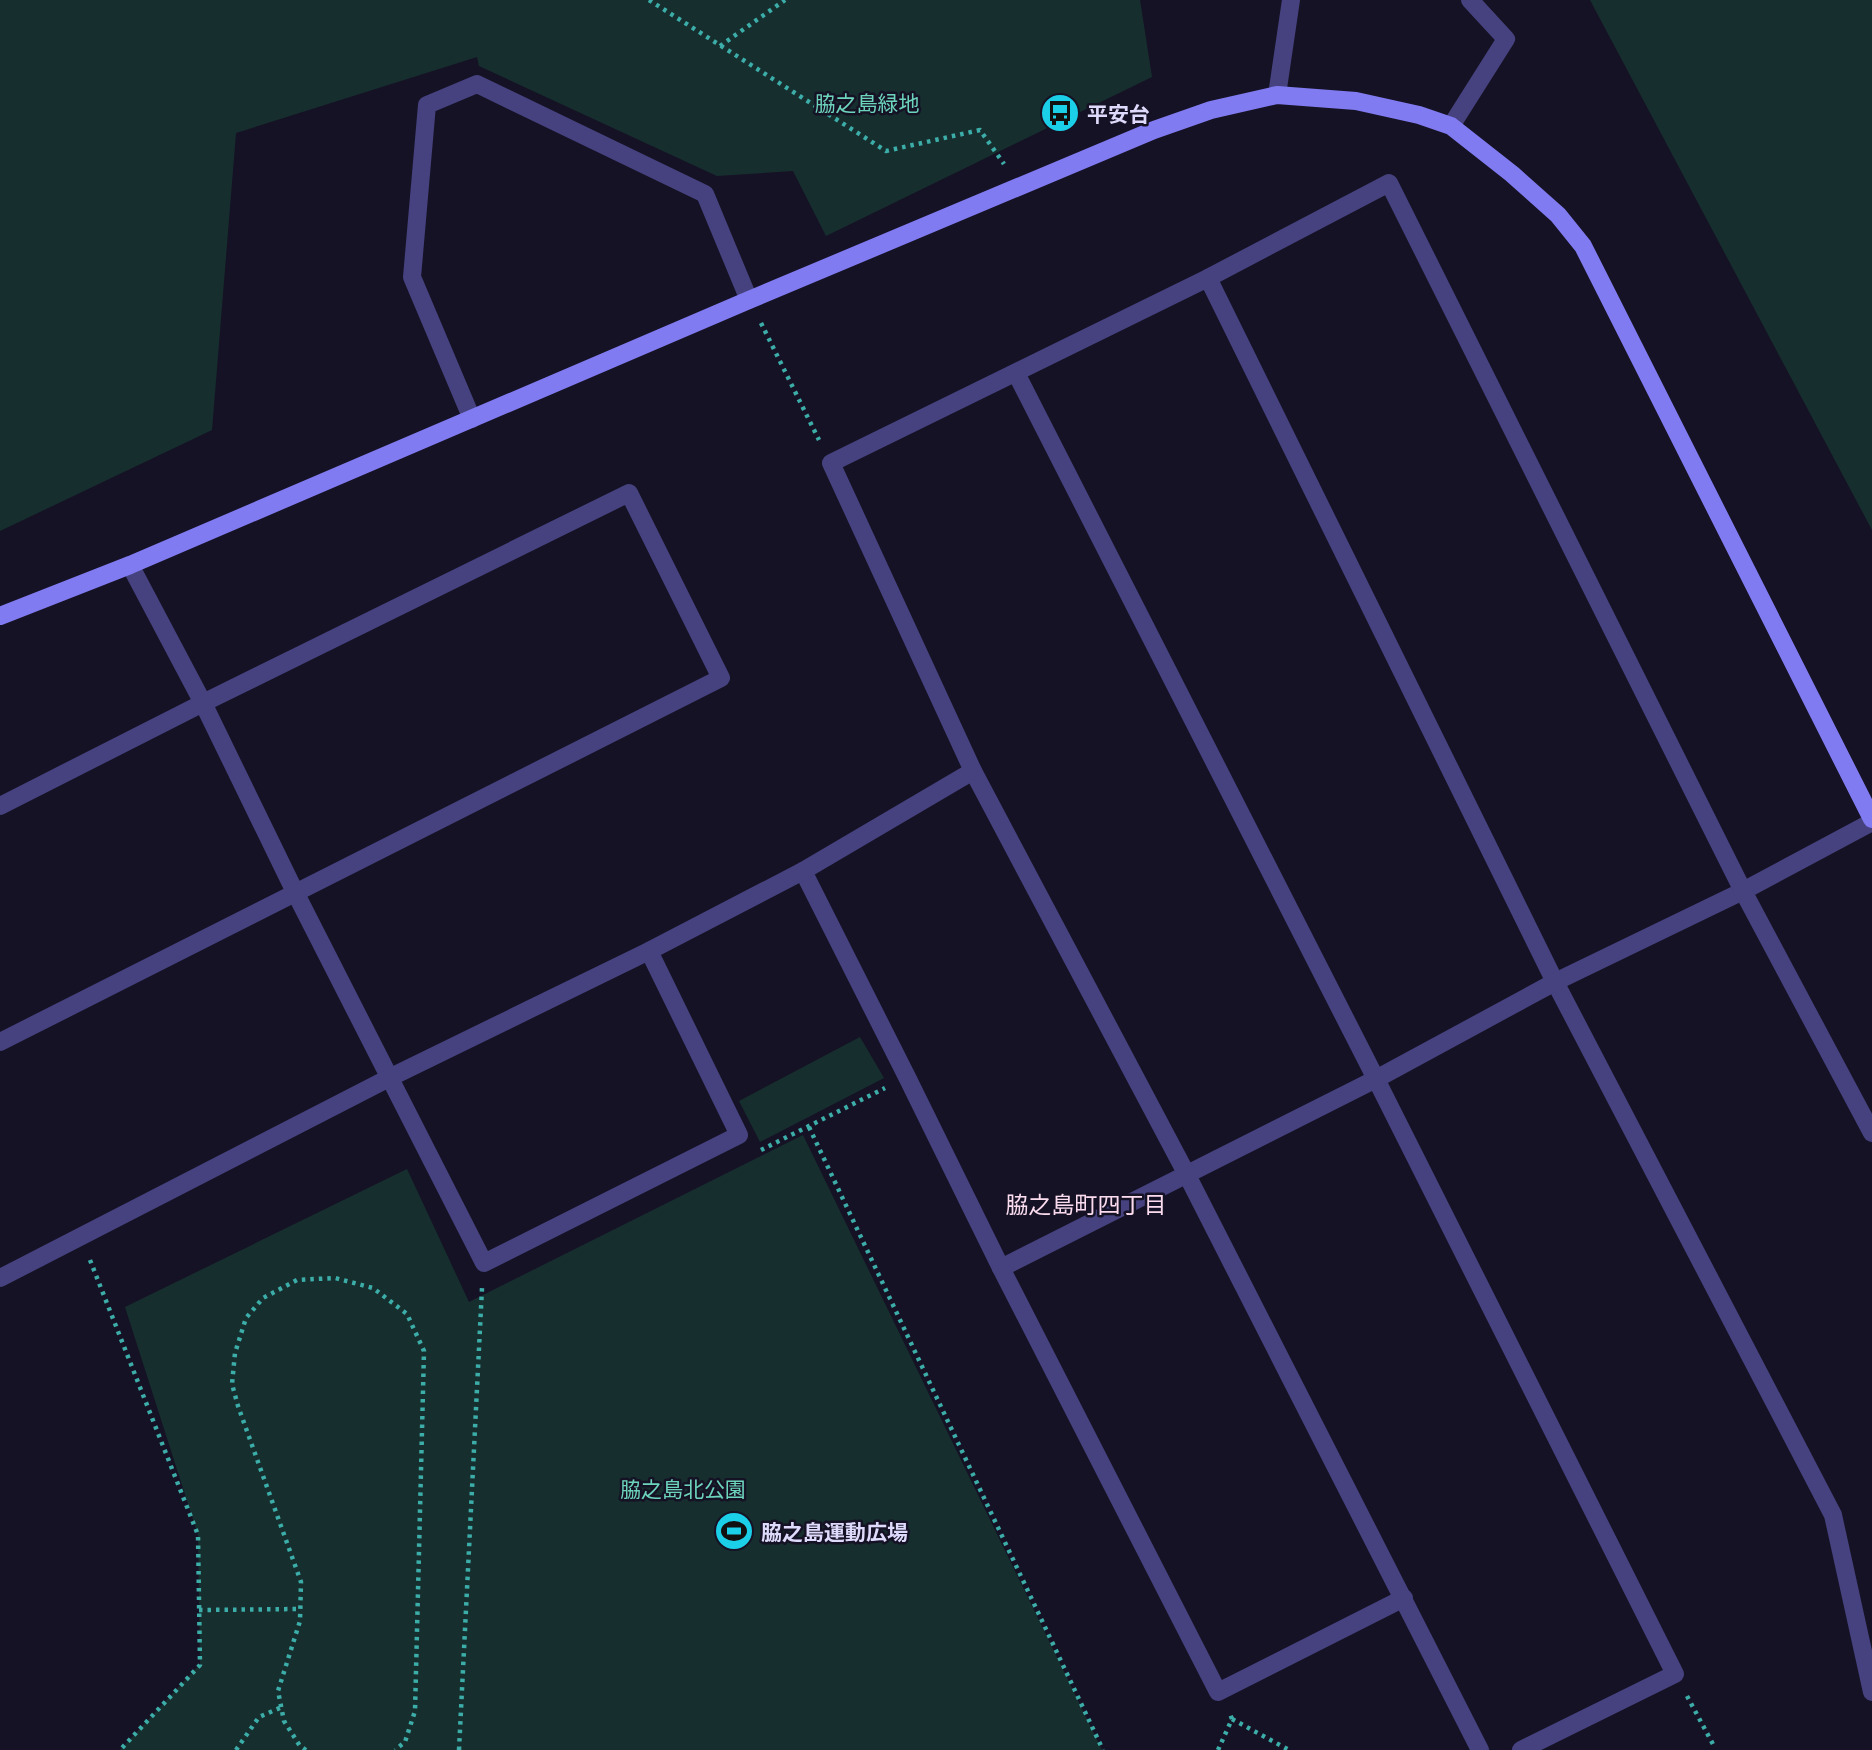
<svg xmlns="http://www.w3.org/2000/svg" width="1872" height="1750" viewBox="0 0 1872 1750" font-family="'Exo 2','Noto Sans JP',sans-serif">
	<rect width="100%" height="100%" fill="#161225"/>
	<!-- green -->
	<g fill="#162f2e">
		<path d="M0,0H1140L1152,77L826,236L793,171L717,176L479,66L477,57L236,133L212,430L0,531Z"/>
		<path d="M1590,0H1872V530Z"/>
		<path d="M860,1037L884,1078L760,1142L739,1101Z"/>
		<path d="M803,1135L1102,1750H120L200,1664L198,1535L125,1307L407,1169L469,1302Z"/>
	</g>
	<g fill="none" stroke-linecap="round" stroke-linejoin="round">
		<!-- path -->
		<g stroke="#3cada8" stroke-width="4.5" stroke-dasharray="3.5 5" stroke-linecap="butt">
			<path d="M649,0L886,151L980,130L1004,164"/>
			<path d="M720,46L785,0"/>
			<path d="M761,323L819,440"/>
			<path d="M809,1127L1103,1750"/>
			<path d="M761,1150L885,1088"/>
			<path d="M90,1260L198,1535L200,1665L120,1750"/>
			<path d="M199,1610L300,1609"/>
			<path d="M1687,1696L1715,1748"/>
			<path d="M1232,1719L1289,1750"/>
			<path d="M236,1750L259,1717L282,1707"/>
			<path d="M306,1750L300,1746L284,1721L278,1691L300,1621L301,1582L238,1406L232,1384L235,1353L246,1318L263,1298L297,1280L335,1278L373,1288L407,1314L424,1351L415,1711L405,1742L395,1750"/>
			<path d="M459,1750L482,1288"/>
			<path d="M1218,1750L1232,1719L1230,1714"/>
		</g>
		<!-- street -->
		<g stroke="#45427f" stroke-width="18">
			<path d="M1277,95L1291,0"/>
			<path d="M1451,126L1506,39L1470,0"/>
			<path d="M1208,278L1555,982L1833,1515L1872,1692"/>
			<path d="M1016,373L1376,1079L1675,1674L1521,1750"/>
			<path d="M472,419L412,277L427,105L477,84L705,194L749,300"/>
			<path d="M130,565L203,703L295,892L484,1263L739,1135L649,951"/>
			<path d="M0,806L203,703L629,493L721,678L0,1042"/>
			<path d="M803,871L907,1077L1001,1268L1218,1692L1404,1598"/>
			<path d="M1001,1268L1376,1079L1555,982L1743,891L1872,822"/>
			<path d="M0,1278L389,1078L649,951L803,871L973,771"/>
			<path d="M1480,1750L1186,1173L973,771L831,463L1208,278L1389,183L1743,891L1872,1133"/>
		</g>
		<!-- secondary -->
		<path stroke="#807bf1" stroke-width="18" d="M0,616L130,565L749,300L1154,130L1211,110L1277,95L1356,101L1419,115L1451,126L1512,174L1558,215L1583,246L1872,819"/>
	</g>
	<!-- icons -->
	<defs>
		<symbol id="bus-disc" viewBox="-11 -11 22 22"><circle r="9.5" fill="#1acfe7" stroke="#161225"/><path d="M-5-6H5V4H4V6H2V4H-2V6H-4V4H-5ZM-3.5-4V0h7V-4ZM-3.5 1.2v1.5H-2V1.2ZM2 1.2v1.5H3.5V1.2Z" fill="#111"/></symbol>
		<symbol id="stadium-disc" viewBox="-11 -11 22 22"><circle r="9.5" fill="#1acfe7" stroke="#161225"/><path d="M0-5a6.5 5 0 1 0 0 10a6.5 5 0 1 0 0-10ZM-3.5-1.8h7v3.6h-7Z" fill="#111"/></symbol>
	</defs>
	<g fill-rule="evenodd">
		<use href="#bus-disc" x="1038" y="91" width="44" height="44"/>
		<use href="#stadium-disc" x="712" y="1509" width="44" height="44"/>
	</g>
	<g text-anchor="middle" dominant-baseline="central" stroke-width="5" stroke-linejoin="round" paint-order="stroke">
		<!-- park labels -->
		<g font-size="21" fill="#6dd4bc" stroke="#161225">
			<text x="867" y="102">脇之島緑地</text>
			<text x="683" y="1488">脇之島北公園</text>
		</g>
		<!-- poi labels -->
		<g font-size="21" font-weight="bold" fill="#dedafb" stroke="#161225" text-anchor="start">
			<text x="1087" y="113">平安台</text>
			<text x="761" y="1531">脇之島運動広場</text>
		</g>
		<!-- neighbourhood labels -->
		<g font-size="23" fill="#fbdcef" stroke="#161225">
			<text x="1086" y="1204">脇之島町四丁目</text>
		</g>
	</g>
</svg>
